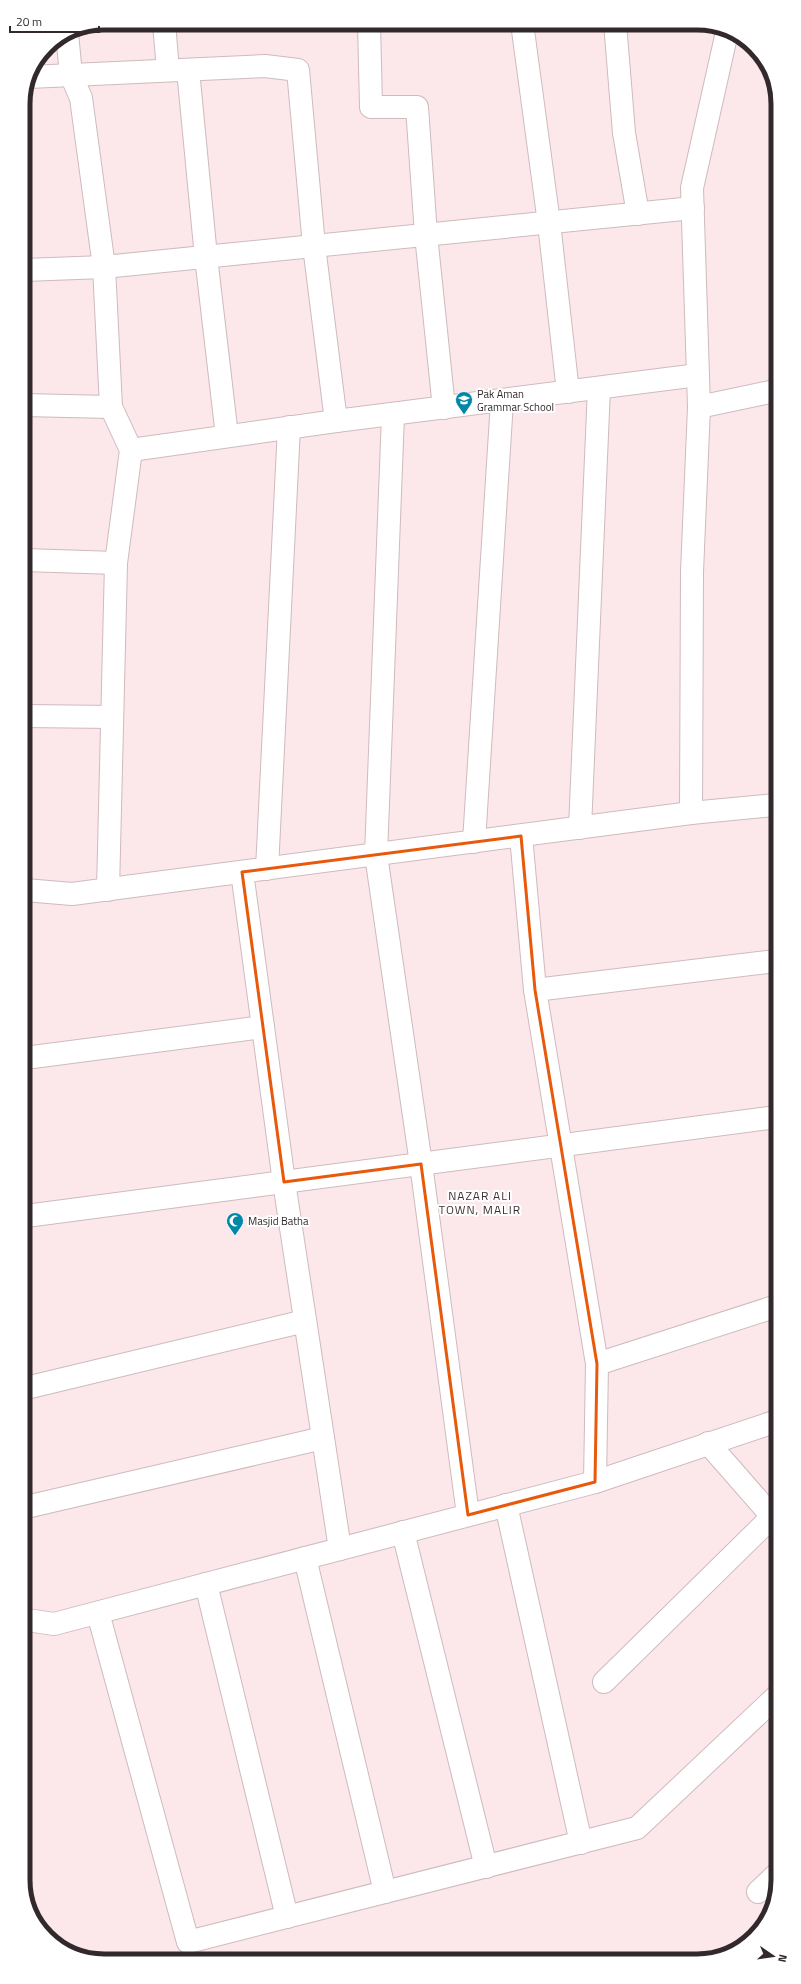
<svg xmlns="http://www.w3.org/2000/svg" width="801" height="1984" viewBox="0 0 801 1984" font-family="'Titillium Web',sans-serif">
	<rect width="100%" height="100%" fill="#fce7eb"/>
	<g fill="none" stroke-linecap="round" stroke-linejoin="round">
		<defs>
			<g id="minor">
				<path d="M164,23L168,70"/>
				<path d="M369,23L371,107H417L426,235L444,408"/>
				<path d="M522,23L549,223L568,392"/>
				<path d="M615,23L624,133L638,214"/>
				<path d="M67,33L71,75L81,98L104,267L111,407L131,450L116,563L108,890"/>
				<path d="M188,70L206,257L227,436"/>
				<path d="M29,77L265,66L298,70L314,246L336,421"/>
				<path d="M24,270L104,267L693,208"/>
				<path d="M24,405L111,407"/>
				<path d="M699,407L775,391"/>
				<path d="M393,415L376,855L421,1164L468,1515"/>
				<path d="M131,450L336,421L698,375"/>
				<path d="M24,560L116,563"/>
				<path d="M25,716L112,717"/>
				<path d="M691,813L692,572L699,407L692,188L727,32"/>
				<path d="M580,828L599,388"/>
				<path d="M521,836L535,990L597,1364L595,1482"/>
				<path d="M474,842L502,401"/>
				<path d="M267,869L289,427"/>
				<path d="M242,872L284,1182L340,1549"/>
				<path d="M25,890L72,894L691,813L775,805"/>
				<path d="M535,990L776,961"/>
				<path d="M25,1058L263,1027"/>
				<path d="M26,1216L776,1117"/>
				<path d="M597,1364L777,1306"/>
				<path d="M26,1388L305,1321"/>
				<path d="M708,1443L777,1522"/>
				<path d="M506,1505L581,1843"/>
				<path d="M26,1507L323,1438"/>
				<path d="M403,1532L486,1867"/>
				<path d="M305,1558L385,1892"/>
				<path d="M206,1584L287,1917"/>
				<path d="M98,1613L188,1942L637,1828L778,1695"/>
				<path d="M27,1620L54,1624L595,1482L777,1421"/>
				<path d="M604,1682L777,1512"/>
				<path d="M758,1892L778,1873"/>
			</g>
		</defs>
		<!-- minor casing -->
		<use href="#minor" stroke="#cebbbe" stroke-width="24"/>
		<!-- minor -->
		<use href="#minor" stroke="#fff" stroke-width="22"/>
	</g>
	<!-- marked area -->
	<path fill="none" stroke="#e8590c" stroke-width="3" stroke-linejoin="round" d="M521,836L535,990L597,1364L595,1482L468,1515L421,1164L284,1182L242,872Z"/>
	<!-- icons -->
	<defs>
		<symbol id="school-pin" viewBox="-11 -11 22 30"><path d="M0 17L-7.5 6A9.5 9.5 0 1 1 7.5 6Z" fill="#0387a9" stroke="#fff"/><path d="M0-5L7-2L0 1L-7-2ZM-4 1L0 2.5L4 1V4Q0 6-4 4Z" fill="#fff"/></symbol>
		<symbol id="mosque-pin" viewBox="-11 -11 22 30"><path d="M0 17L-7.5 6A9.5 9.5 0 1 1 7.5 6Z" fill="#0387a9" stroke="#fff"/><path d="M3.5-4.9A6 6 0 1 0 3.5 4.9A5 5 0 1 1 3.5-4.9Z" fill="#fff"/></symbol>
	</defs>
	<g fill-rule="evenodd">
		<use href="#school-pin" x="454" y="390" width="20" height="27"/>
		<use href="#mosque-pin" x="225" y="1211" width="20" height="27"/>
	</g>
	<g text-anchor="middle" dominant-baseline="central" stroke-width="4" stroke-linejoin="round" paint-order="stroke">
		<!-- poi labels -->
		<g font-size="11" fill="#31292b" stroke="#fff" text-anchor="start">
			<text x="477" y="394">Pak Aman<tspan x="477" dy="13">Grammar School</tspan></text>
			<text x="248" y="1221">Masjid Batha</text>
		</g>
		<!-- neighbourhood labels -->
		<g font-size="12" letter-spacing="1" fill="#3c2d30" stroke="#fff">
			<text x="480" y="1195">NAZAR ALI<tspan x="480" dy="14">TOWN, MALIR</tspan></text>
		</g>
	</g>
	<!-- crop -->
	<path d="M0 0H801V1984H0ZM104 30H697A74 74 0 0 1 771 104V1880A74 74 0 0 1 697 1954H104A74 74 0 0 1 30 1880V104A74 74 0 0 1 104 30Z" fill="#fff" fill-rule="evenodd"/>
	<path fill="none" stroke="#31292b" stroke-width="5" d="M104 30H697A74 74 0 0 1 771 104V1880A74 74 0 0 1 697 1954H104A74 74 0 0 1 30 1880V104A74 74 0 0 1 104 30Z"/>
	<!-- north arrow -->
	<g transform="translate(773 1956) rotate(103)" stroke="#ffffff" stroke-width="3" paint-order="stroke">
	<path d="M0-3L7 15L0 10L-7 15Z" fill="#31292b"/>
	<text y="-6" font-size="11" font-weight="bold" text-anchor="middle" fill="#31292b">N</text>
	</g>
	<!-- scale -->
	<path d="M10 26v6h89v-6" fill="none" stroke="#31292b" stroke-width="2"/>
	<text x="16" y="26" font-size="12" fill="#31292b" stroke="#ffffff" stroke-width="3" paint-order="stroke">20 m</text>
</svg>
